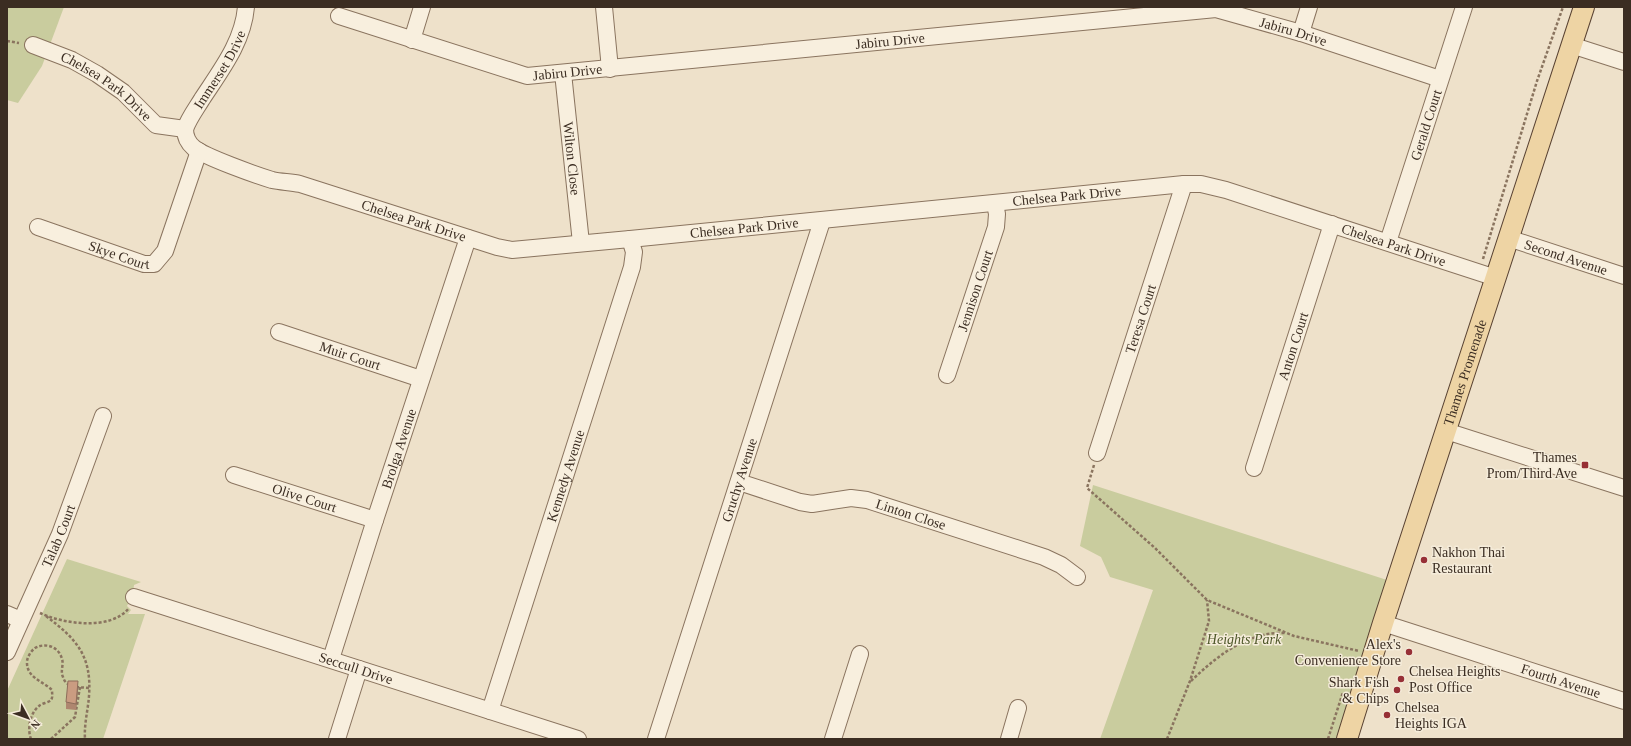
<svg xmlns="http://www.w3.org/2000/svg" width="1631" height="746" viewBox="0 0 1631 746" font-family="'Times New Roman',serif">
	<rect width="100%" height="100%" fill="#eee1ca"/>
	<!-- green -->
	<g fill="#c9cc9e">
		<path d="M7,7H64L42,66L18,103L7,100Z"/>
		<path d="M1093,485L1387,580L1336,739H1100L1153,590L1110,577L1101,557L1080,546Z"/>
		<path d="M67,559L141,582L134,585L133,593L127,606L131,610L128,614H145L103,739H7V691Z"/>
	</g>
	<g fill="none" stroke-linecap="round" stroke-linejoin="round">
		<defs>
			<g id="minor">
				<path d="M604,7L610,69"/>
				<path id="s1" d="M339,16L527,76L1216,9L1301,33L1440,79"/>
				<path d="M1301,33L1309,7"/>
				<path d="M412,40L422,7"/>
				<path id="s2" d="M33,45L72,60L97,74L123,92L156,125L185,129C185,136 188,143 194,148C205,157 256,175 272,180C281,182 291,182 300,184L497,247L512,250L630,239L1184,184H1201L1226,190L1496,278"/>
				<path d="M1571,45L1624,62"/>
				<path id="s3" d="M563,73L581,243"/>
				<path id="s4" d="M185,129C189,118 196,109 202,99C221,70 243,42 246,7"/>
				<path id="s5" d="M38,227L144,264H154L165,251L199,151"/>
				<path id="s6" d="M1508,238L1624,276"/>
				<path id="s7" d="M1388,242L1464,7"/>
				<path id="s8" d="M279,332L421,379"/>
				<path id="s9" d="M947,375L996,227L997,214L995,204"/>
				<path d="M1446,431L1624,488"/>
				<path id="s10" d="M1097,453L1184,184"/>
				<path id="s11" d="M1254,468L1332,224"/>
				<path id="s12" d="M234,475L375,520"/>
				<path id="s13" d="M739,482L800,502L812,504L851,498L867,500L1044,557L1061,565L1077,577"/>
				<path id="s14" d="M134,597L578,739"/>
				<path d="M7,614L21,620"/>
				<path id="s15" d="M1383,623L1624,701"/>
				<path id="s16" d="M7,652L60,534L103,416"/>
				<path id="s17" d="M331,659L375,520L468,238"/>
				<path id="s18" d="M490,711L632,267L634,252L630,239"/>
				<path d="M337,739L359,669"/>
				<path id="s19" d="M656,739L822,221"/>
				<path d="M833,739L860,654"/>
				<path d="M1009,739L1018,708"/>
			</g>
			<g id="major">
				<path id="s20" d="M1347,739L1383,623L1584,7"/>
			</g>
		</defs>
		<!-- minor casing -->
		<use href="#minor" stroke="#8a745f" stroke-width="18"/>
		<!-- major casing -->
		<use href="#major" stroke="#594232" stroke-width="22"/>
		<!-- path -->
		<g stroke="#8a745f" stroke-width="2.5" stroke-dasharray="3 2" stroke-linecap="butt">
			<path d="M7,41L19,43"/>
			<path d="M1483,259L1537,81L1563,7"/>
			<path d="M1094,465L1087,488L1155,548L1207,600L1294,636L1359,651"/>
			<path d="M40,613C63,624 111,631 129,608"/>
			<path d="M46,616C76,639 92,655 89,696C88,710 84,724 85,739"/>
			<path d="M1191,681C1212,661 1234,642 1263,635C1270,633 1278,633 1285,633"/>
			<path d="M76,687L89,688"/>
			<path d="M31,739C27,729 30,713 39,706C42,703 48,703 51,700C53,697 52,694 52,690C43,681 26,678 27,661C28,656 31,651 35,648C46,642 59,647 62,659C64,665 60,671 63,677C64,681 67,684 71,686"/>
			<path d="M51,739L75,717L80,687"/>
			<path d="M1167,739L1190,681L1209,621L1207,600"/>
			<path d="M1328,739L1343,692"/>
		</g>
		<!-- minor -->
		<use href="#minor" stroke="#f8efde" stroke-width="16"/>
		<!-- major -->
		<use href="#major" stroke="#eed4a4" stroke-width="20"/>
	</g>
	<!-- wall -->
	<path fill="#ae866f" d="M78,688L76,710L66,709V702Z"/>
	<!-- shaded-wall -->
	<path fill="#8d6d5a" d="M78,681V688L76,710V704Z"/>
	<!-- building -->
	<path fill="#ca9c81" stroke="#8d6d5a" d="M68,681H78L76,704L66,702Z"/>
	<!-- markers -->
	<g fill="#973036" stroke="#f5ecda" stroke-width="1.5">
		<rect x="1581" y="461" width="8" height="8" rx="2"/>
		<circle cx="1424" cy="560" r="4"/>
		<circle cx="1409" cy="652" r="4"/>
		<circle cx="1401" cy="679" r="4"/>
		<circle cx="1397" cy="690" r="4"/>
		<circle cx="1387" cy="715" r="4"/>
	</g>
	<g text-anchor="middle" dominant-baseline="central" stroke-width="3" stroke-linejoin="round" paint-order="stroke">
		<!-- street labels -->
		<g font-size="14" fill="#3b2d22" stroke="#f5ecda">
			<text stroke="none"><textPath href="#s1" startOffset="970">Jabiru Drive</textPath></text>
			<text stroke="none"><textPath href="#s1" startOffset="562">Jabiru Drive</textPath></text>
			<text stroke="none"><textPath href="#s4" startOffset="69">Immerset Drive</textPath></text>
			<text stroke="none"><textPath href="#s1" startOffset="238">Jabiru Drive</textPath></text>
			<text stroke="none"><textPath href="#s2" startOffset="85">Chelsea Park Drive</textPath></text>
			<text stroke="none"><textPath href="#s7" startOffset="123">Gerald Court</textPath></text>
			<text stroke="none"><textPath href="#s3" startOffset="86">Wilton Close</textPath></text>
			<text stroke="none"><textPath href="#s2" startOffset="1092">Chelsea Park Drive</textPath></text>
			<text stroke="none"><textPath href="#s2" startOffset="432">Chelsea Park Drive</textPath></text>
			<text stroke="none"><textPath href="#s2" startOffset="768">Chelsea Park Drive</textPath></text>
			<text stroke="none"><textPath href="#s2" startOffset="1429">Chelsea Park Drive</textPath></text>
			<text stroke="none"><textPath href="#s5" startOffset="86">Skye Court</textPath></text>
			<text stroke="none"><textPath href="#s6" startOffset="61">Second Avenue</textPath></text>
			<text stroke="none"><textPath href="#s9" startOffset="89">Jennison Court</textPath></text>
			<text stroke="none"><textPath href="#s10" startOffset="141">Teresa Court</textPath></text>
			<text stroke="none"><textPath href="#s11" startOffset="128">Anton Court</textPath></text>
			<text stroke="none"><textPath href="#s8" startOffset="75">Muir Court</textPath></text>
			<text stroke="none"><textPath href="#s20" startOffset="385">Thames Promenade</textPath></text>
			<text stroke="none"><textPath href="#s17" startOffset="221">Brolga Avenue</textPath></text>
			<text stroke="none"><textPath href="#s18" startOffset="247">Kennedy Avenue</textPath></text>
			<text stroke="none"><textPath href="#s19" startOffset="272">Gruchy Avenue</textPath></text>
			<text stroke="none"><textPath href="#s12" startOffset="74">Olive Court</textPath></text>
			<text stroke="none"><textPath href="#s13" startOffset="178">Linton Close</textPath></text>
			<text stroke="none"><textPath href="#s16" startOffset="127">Talab Court</textPath></text>
			<text stroke="none"><textPath href="#s14" startOffset="233">Seccull Drive</textPath></text>
			<text stroke="none"><textPath href="#s15" startOffset="187">Fourth Avenue</textPath></text>
		</g>
		<!-- poi labels -->
		<g font-size="14" fill="#3b2d22" stroke="#f5ecda" text-anchor="end">
			<text x="1577" y="457">Thames<tspan x="1577" dy="16">Prom/Third Ave</tspan></text>
			<text x="1432" y="552" text-anchor="start">Nakhon Thai<tspan x="1432" dy="16">Restaurant</tspan></text>
			<text x="1401" y="644">Alex's<tspan x="1401" dy="16">Convenience Store</tspan></text>
			<text x="1409" y="671" text-anchor="start">Chelsea Heights<tspan x="1409" dy="16">Post Office</tspan></text>
			<text x="1389" y="682">Shark Fish<tspan x="1389" dy="16">&amp; Chips</tspan></text>
			<text x="1395" y="707" text-anchor="start">Chelsea<tspan x="1395" dy="16">Heights IGA</tspan></text>
		</g>
		<!-- park labels -->
		<g font-size="14" font-style="italic" fill="#4e5729" stroke="#f5ecda">
			<text x="1244" y="639">Heights Park</text>
		</g>
	</g>
	<!-- border -->
	<rect width="1631" height="746" fill="none" stroke="#3b2d22" stroke-width="16"/>
	<!-- north arrow -->
	<g transform="translate(28 718) rotate(131)" stroke="#f5ecda" stroke-width="3" paint-order="stroke">
	<path d="M0-3L7 15L0 10L-7 15Z" fill="#3b2d22"/>
	<text y="-6" font-size="11" font-weight="bold" text-anchor="middle" fill="#3b2d22">N</text>
	</g>
</svg>
